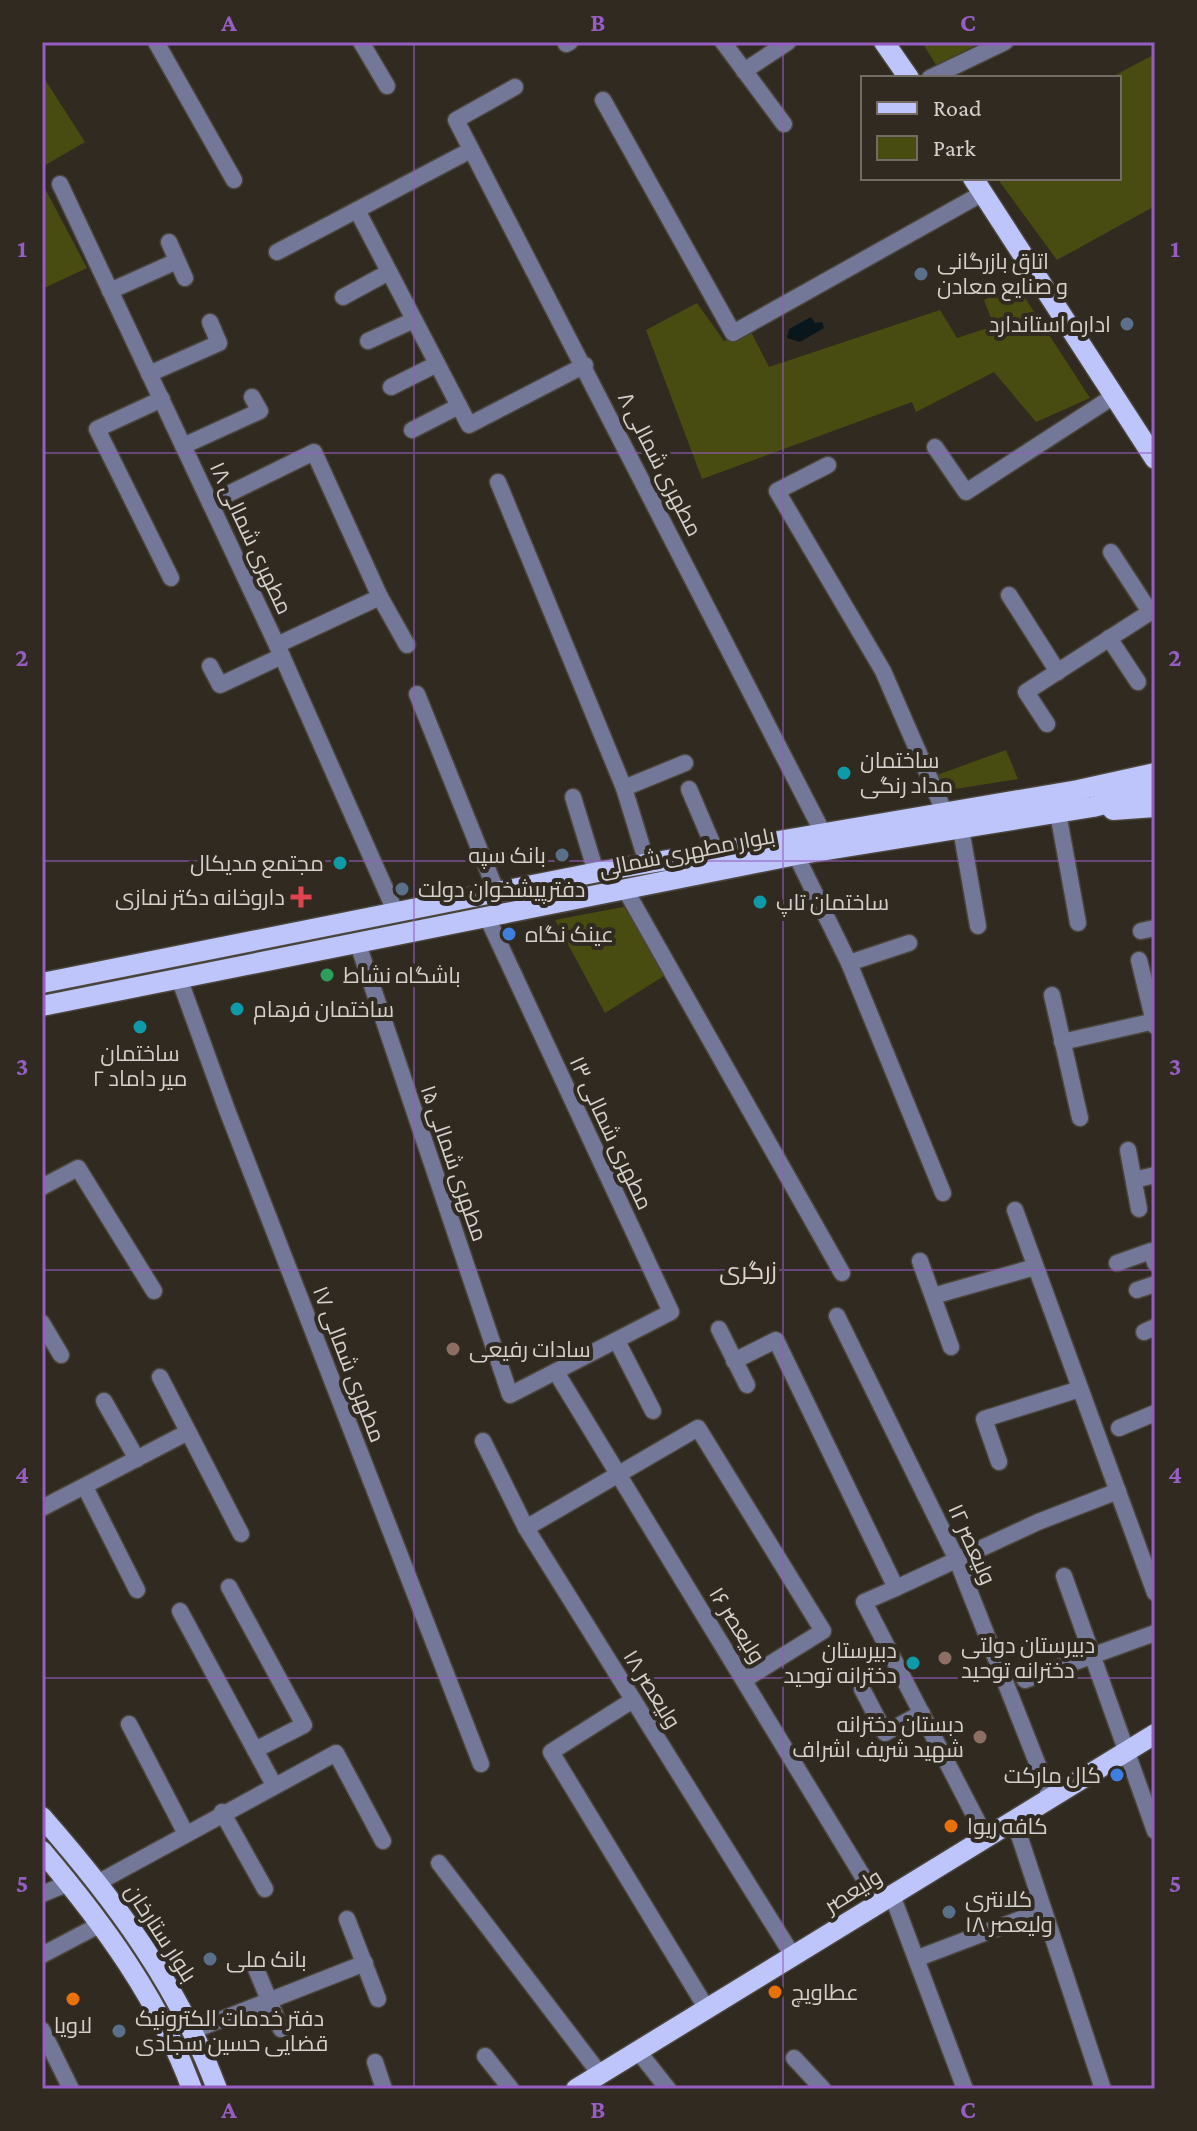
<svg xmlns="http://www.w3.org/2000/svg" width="1197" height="2131" viewBox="0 0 1197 2131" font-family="'Crimson Pro',Cairo,serif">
	<rect width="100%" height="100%" fill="#312a21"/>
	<!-- green -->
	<g fill="#494c10">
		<path d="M922,42H982L936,65Z"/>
		<path d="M1155,54V206L1057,260L997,178H1119V78H1110Z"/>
		<path d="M42,75L85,142L42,167Z"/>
		<path d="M42,183L87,268L42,289Z"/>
		<path d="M1016,284L1090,398L1036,422L994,372L916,412L912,402L702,479L646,330L697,303L724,341L750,330L769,367L940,310L957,338L994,326L984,300Z"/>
		<path d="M1006,750L1018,779L943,791L937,775Z"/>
		<path d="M628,906L667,974L605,1013L555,920Z"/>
	</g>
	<!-- water -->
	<path fill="#09161c" d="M811,317L815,323L822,322L824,328L800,342L787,338L789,329Z"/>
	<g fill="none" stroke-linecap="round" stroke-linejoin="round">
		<defs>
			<g id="minor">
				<path d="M156,42L234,180"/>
				<path d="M361,42L387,86"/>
				<path d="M723,42L784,124"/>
				<path d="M566,44L570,42"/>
				<path d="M744,71L788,42"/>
				<path d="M930,78L1005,42"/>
				<path d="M515,87L456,120L822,831"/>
				<path d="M603,100L733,333L983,193"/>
				<path d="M60,184L282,656L396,913"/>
				<path d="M357,210L469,425L585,365"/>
				<path d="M169,242L185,278"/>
				<path d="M277,252L471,150"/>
				<path d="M110,291L177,261"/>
				<path d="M343,297L389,272"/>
				<path d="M368,341L414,320"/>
				<path d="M149,374L219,343L210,322"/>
				<path d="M391,387L437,364"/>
				<path d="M162,399L97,429L171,578"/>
				<path d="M412,430L459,406"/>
				<path d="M183,446L260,411L252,397"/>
				<path d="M935,447L966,492L1114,396"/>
				<path d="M828,465L777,491L883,671L944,811"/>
				<path d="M498,482L624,788L647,863"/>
				<path d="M210,503L314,452L380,597L407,645"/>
				<path d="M1111,552L1150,612"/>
				<path d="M1009,595L1058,672"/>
				<path d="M1109,638L1138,682"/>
				<path d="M277,645L380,597"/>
				<path d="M210,666L220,685L282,656"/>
				<path d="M417,694L497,893"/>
				<path d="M1047,724L1026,692L1155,609"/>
				<path d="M624,788L685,763"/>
				<path d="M689,789L715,850"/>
				<path d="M573,797L596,872"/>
				<path d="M1058,813L1078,923"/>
				<path d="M961,829L978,926"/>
				<path d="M796,855L849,963L943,1193"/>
				<path d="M625,889L842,1273"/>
				<path d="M1141,931L1155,928"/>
				<path d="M358,944L510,1395L671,1312L487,917"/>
				<path d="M1139,960L1155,1026"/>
				<path d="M849,963L909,943"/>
				<path d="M179,978L227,1110L481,1764"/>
				<path d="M1052,995L1080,1118"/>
				<path d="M1062,1042L1155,1021"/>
				<path d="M1128,1150L1139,1209"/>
				<path d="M1134,1180L1155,1175"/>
				<path d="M42,1187L78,1168L154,1291"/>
				<path d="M1015,1210L1155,1593"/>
				<path d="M920,1261L951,1347"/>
				<path d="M1117,1263L1151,1251L1155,1263"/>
				<path d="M1137,1290L1155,1284"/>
				<path d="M933,1296L1035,1267"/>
				<path d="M837,1316L957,1560L1051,1798"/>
				<path d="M42,1323L61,1355"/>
				<path d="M719,1329L747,1385"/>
				<path d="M1144,1332L1155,1327"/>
				<path d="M617,1341L653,1411"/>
				<path d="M734,1361L776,1340L896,1588L864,1602L986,1838"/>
				<path d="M556,1372L879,1903"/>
				<path d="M160,1377L241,1534"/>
				<path d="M104,1401L137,1459"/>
				<path d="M1119,1428L1155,1413"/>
				<path d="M483,1441L526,1528L793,1956"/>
				<path d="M999,1462L984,1419L1080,1389"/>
				<path d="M85,1487L137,1590"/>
				<path d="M42,1508L188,1432"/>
				<path d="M526,1528L698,1428L823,1631L744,1680"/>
				<path d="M1064,1576L1155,1831"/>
				<path d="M229,1587L304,1725L255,1750"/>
				<path d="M896,1588L1038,1522L1118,1491"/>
				<path d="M180,1611L274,1785"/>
				<path d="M1025,1680L1155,1633"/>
				<path d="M862,1689L885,1733L922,1713"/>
				<path d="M633,1700L551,1752L707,2009"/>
				<path d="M129,1724L186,1834"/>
				<path d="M222,1812L265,1889"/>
				<path d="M1014,1820L1103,2089"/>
				<path d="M439,1863L600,2074"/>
				<path d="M99,1882L336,1753L383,1841"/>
				<path d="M42,1894L69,1883"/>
				<path d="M892,1895L965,2089"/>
				<path d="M347,1919L378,1999"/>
				<path d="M42,1955L101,1924"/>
				<path d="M918,1958L1042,1911"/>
				<path d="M254,1964L281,2029"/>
				<path d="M42,2030L71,2089"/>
				<path d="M192,2031L365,1963"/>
				<path d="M638,2051L668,2089"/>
				<path d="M485,2056L511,2089"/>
				<path d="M794,2058L823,2089"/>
				<path d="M375,2062L384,2089"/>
			</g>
			<g id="major">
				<path d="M884,42L909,78"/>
				<path d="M973,178L1155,459"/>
				<path d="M1113,810L1155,807"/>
				<path d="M42,983L603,871L1078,790L1155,773"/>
				<path d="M42,1006L796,855L1093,807L1155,791"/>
				<path d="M42,1817C114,1899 179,1986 217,2089"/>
				<path d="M42,1851C103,1923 159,1999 192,2089"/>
				<path d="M576,2089L1155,1734"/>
			</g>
		</defs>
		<!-- minor casing -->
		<use href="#minor" stroke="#4b453c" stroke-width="19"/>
		<!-- major casing -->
		<use href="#major" stroke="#4b453c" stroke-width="23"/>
		<!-- minor -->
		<use href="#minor" stroke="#737798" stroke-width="16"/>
		<!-- major -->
		<use href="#major" stroke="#bdc5fb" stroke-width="20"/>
	</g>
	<!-- grid -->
	<path fill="none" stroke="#965dc3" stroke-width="2" stroke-opacity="0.55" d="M414,42V2089M783,42V2089M42,453H1155M42,861H1155M42,1270H1155M42,1678H1155"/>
	<!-- markers -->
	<g fill="#5c6f8a" stroke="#312a21" stroke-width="3">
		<circle cx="921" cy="274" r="8"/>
		<circle cx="1127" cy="324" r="8"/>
		<circle cx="562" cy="855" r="8"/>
		<circle cx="402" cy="889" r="8"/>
		<circle cx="949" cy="1912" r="8"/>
		<circle cx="210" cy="1959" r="8"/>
		<circle cx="119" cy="2031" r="8"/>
	</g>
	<g fill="#0f9aa8" stroke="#312a21" stroke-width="3">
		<circle cx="844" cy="773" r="8"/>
		<circle cx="340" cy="863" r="8"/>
		<circle cx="760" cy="902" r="8"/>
		<circle cx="237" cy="1009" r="8"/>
		<circle cx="140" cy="1027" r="8"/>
		<circle cx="913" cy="1663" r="8"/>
	</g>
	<path fill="#e0444e" stroke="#312a21" stroke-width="3" d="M297 885h8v8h8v8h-8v8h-8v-8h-8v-8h8z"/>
	<g fill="#3f7fe0" stroke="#312a21" stroke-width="3">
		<circle cx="509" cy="934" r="8"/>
		<circle cx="1117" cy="1775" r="8"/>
	</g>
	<circle fill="#2e9e5b" stroke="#312a21" stroke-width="3" cx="327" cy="975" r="8"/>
	<g fill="#8d6e63" stroke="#312a21" stroke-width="3">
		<circle cx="453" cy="1349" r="8"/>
		<circle cx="945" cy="1658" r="8"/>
		<circle cx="980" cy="1737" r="8"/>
	</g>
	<g fill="#e8710a" stroke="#312a21" stroke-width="3">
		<circle cx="951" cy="1826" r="8"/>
		<circle cx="775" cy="1992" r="8"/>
		<circle cx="73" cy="1999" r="8"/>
	</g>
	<g text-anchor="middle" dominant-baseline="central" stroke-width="8" stroke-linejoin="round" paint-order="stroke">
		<!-- poi labels -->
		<g font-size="22" fill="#d5d0cb" stroke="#312a21" text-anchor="start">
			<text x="937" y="261">اتاق بازرگانی<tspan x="937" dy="25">و صنایع معادن</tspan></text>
			<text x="1111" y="324" text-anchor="end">اداره استاندارد</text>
			<text x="860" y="760">ساختمان<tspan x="860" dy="25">مداد رنگی</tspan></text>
			<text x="546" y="855" text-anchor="end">بانک سپه</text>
			<text x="324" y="863" text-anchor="end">مجتمع مدیکال</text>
			<text x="418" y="889">دفترپیشخوان دولت</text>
			<text x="285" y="897" text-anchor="end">داروخانه دکتر نمازی</text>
			<text x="776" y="902">ساختمان تاپ</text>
			<text x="525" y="934">عینک نگاه</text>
			<text x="343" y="975">باشگاه نشاط</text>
			<text x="253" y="1009">ساختمان فرهام</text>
			<text x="140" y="1053" text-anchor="middle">ساختمان<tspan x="140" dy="25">میر داماد ۲</tspan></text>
			<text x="469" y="1349">سادات رفیعی</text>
			<text x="961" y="1645">دبیرستان دولتی<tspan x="961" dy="25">دخترانه توحید</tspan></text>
			<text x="897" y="1650" text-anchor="end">دبیرستان<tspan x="897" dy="25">دخترانه توحید</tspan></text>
			<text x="964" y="1724" text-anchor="end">دبستان دخترانه<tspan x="964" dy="25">شهید شریف اشراف</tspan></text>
			<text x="1101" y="1775" text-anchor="end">کال مارکت</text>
			<text x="967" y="1826">کافه ریوا</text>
			<text x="965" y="1899">کلانتری<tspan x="965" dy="25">۱۸ ولیعصر</tspan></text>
			<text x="226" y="1959">بانک ملی</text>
			<text x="791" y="1992">عطاویچ</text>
			<text x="135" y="2018">دفتر خدمات الکترونیک<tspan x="135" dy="25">قضایی حسین سجادی</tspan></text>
			<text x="73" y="2025" text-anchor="middle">لاویا</text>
		</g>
		<!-- street labels -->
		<g font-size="22" fill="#d5d0cb" stroke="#312a21">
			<text transform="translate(660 464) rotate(63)">۸ مطهری شمالی</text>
			<text transform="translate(251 538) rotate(65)">۱۸ مطهری شمالی</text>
			<text transform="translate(687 852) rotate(-11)">بلوار مطهرى شمالى</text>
			<text transform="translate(611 1133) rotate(65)">۱۳ مطهری شمالی</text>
			<text transform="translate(454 1163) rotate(71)">۱۵ مطهری شمالی</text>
			<text transform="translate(349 1364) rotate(69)">۱۷ مطهری شمالی</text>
			<text transform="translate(972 1544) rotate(66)">۱۲ ولیعصر</text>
			<text transform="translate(737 1625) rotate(58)">۱۶ ولیعصر</text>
			<text transform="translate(652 1689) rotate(58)">۱۸ ولیعصر</text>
			<text transform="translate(853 1891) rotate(-32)">ولیعصر</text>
			<text transform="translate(161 1933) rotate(57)">بلوار ستارخان</text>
		</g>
		<!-- neighbourhood labels -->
		<g font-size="24" fill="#ded4c9" stroke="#312a21">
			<text x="748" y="1270">زرگری</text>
		</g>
	</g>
	<!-- border -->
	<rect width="1197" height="2131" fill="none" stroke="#312a21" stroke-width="88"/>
	<!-- legend -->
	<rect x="861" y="76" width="260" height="104" fill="#312a21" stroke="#736c65" stroke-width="2"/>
	<rect x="877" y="102" width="40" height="12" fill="#bdc5fb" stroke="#736c65" stroke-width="2"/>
	<text x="933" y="116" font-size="24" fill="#d5d0cb">Road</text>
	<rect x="877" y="136" width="40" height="24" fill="#494c10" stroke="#736c65" stroke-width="2"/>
	<text x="933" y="156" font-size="24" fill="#d5d0cb">Park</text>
	<rect x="44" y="44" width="1109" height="2043" fill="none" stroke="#965dc3" stroke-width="3"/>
	<g font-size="26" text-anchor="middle" font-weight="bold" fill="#965dc3">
		<text x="229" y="31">A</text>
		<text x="598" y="31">B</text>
		<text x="968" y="31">C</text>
		<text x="22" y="257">1</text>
		<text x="1175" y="257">1</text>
		<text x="22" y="666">2</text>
		<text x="1175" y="666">2</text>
		<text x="22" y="1075">3</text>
		<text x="1175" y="1075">3</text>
		<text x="22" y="1483">4</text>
		<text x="1175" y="1483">4</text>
		<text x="22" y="1892">5</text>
		<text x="1175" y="1892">5</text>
		<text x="229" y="2118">A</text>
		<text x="598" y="2118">B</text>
		<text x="968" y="2118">C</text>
	</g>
</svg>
